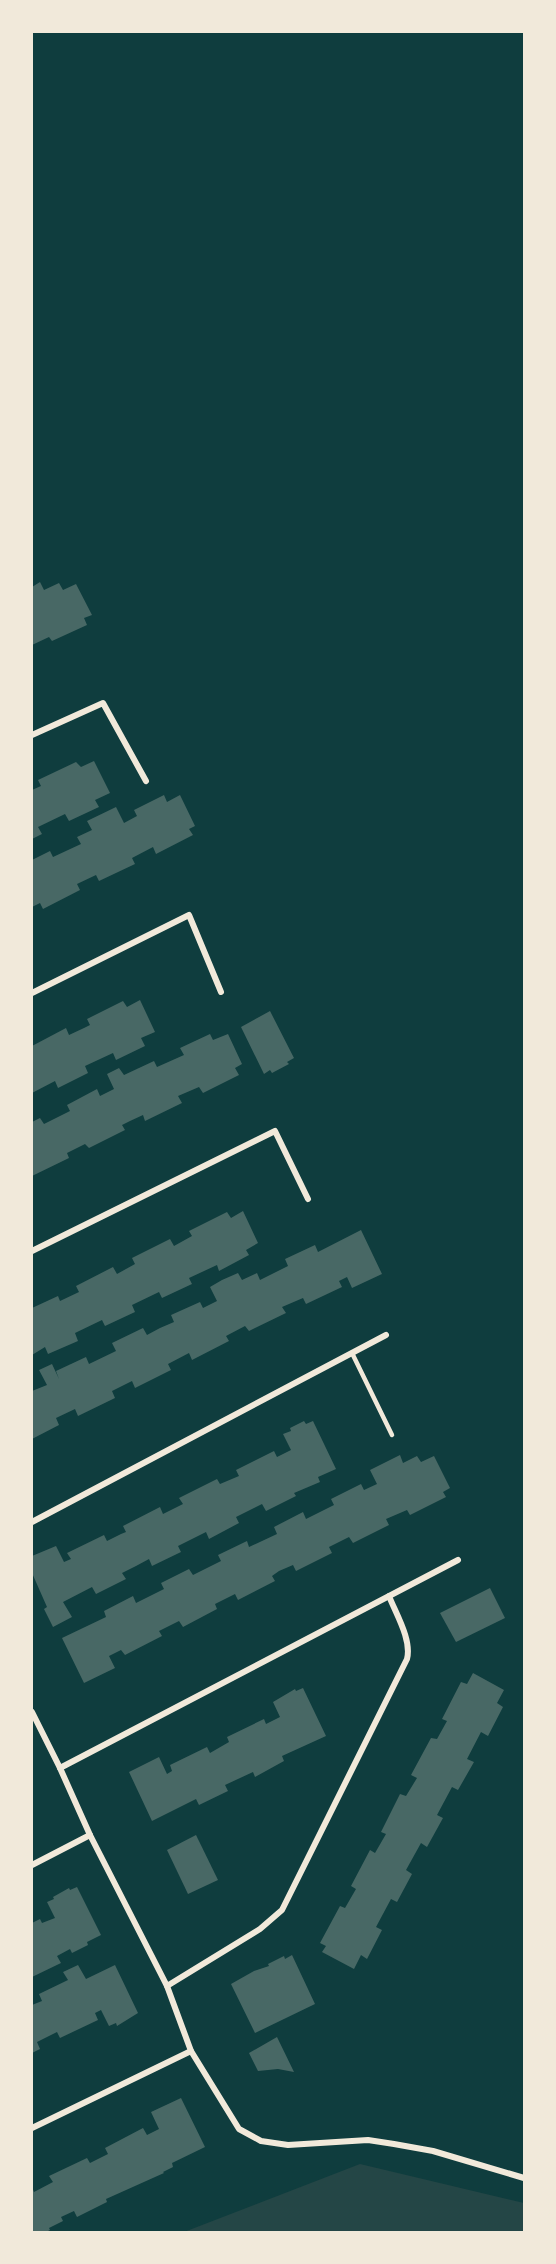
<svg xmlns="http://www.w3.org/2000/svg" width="556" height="2264" viewBox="0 0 556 2264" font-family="'Zilla Slab',serif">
	<rect width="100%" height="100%" fill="#0f3d3e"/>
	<!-- green -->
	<path fill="#244646" d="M360,2164L524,2203V2232H184Z"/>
	<!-- building -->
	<g fill="#486865">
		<path d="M40,582L44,590L59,583L63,590L76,584L92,615L84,618L87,625L52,641L49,637L32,645V587Z"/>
		<path d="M94,761L110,793L95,800L99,807L69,821L65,814L38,827L42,834L32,839V790L41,786L38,780L76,762L81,767Z"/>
		<path d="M164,795L167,802L180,795L195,826L189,829L193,835L156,854L153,847L132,858L135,864L99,881L96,875L77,884L80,890L43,909L40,903L32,907V860L50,851L53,857L81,844L77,837L92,830L87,821L116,807L124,823L137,816L134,810Z"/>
		<path d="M140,1000L155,1032L141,1038L145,1046L116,1060L113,1053L85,1066L88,1073L58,1088L55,1081L32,1093V1046L66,1028L69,1035L84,1028L90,1025L87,1019L123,1001L127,1007Z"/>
		<path d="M270,1011L294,1058L287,1062L289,1064L272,1073L270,1070L264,1074L241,1027Z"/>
		<path d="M210,1034L213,1040L228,1034L242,1064L235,1068L239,1075L203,1093L199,1087L178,1096L182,1103L145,1121L143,1115L130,1121L122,1125L125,1130L89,1148L85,1144L67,1153L69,1158L32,1176V1122L40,1118L44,1124L70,1111L67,1105L97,1089L100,1096L114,1089L107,1074L119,1068L124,1075L154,1061L157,1067L184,1055L180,1048Z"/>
		<path d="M243,1211L258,1243L246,1250L249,1255L219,1271L217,1265L189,1278L192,1284L162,1298L159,1292L132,1305L135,1312L105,1326L102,1320L75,1333L78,1341L48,1354L45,1347L32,1355V1308L58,1296L60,1301L79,1292L76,1286L113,1267L117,1274L135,1264L132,1258L170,1239L174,1246L192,1236L189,1231L227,1212L231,1218Z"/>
		<path d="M361,1230L382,1274L352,1288L347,1277L339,1281L342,1287L306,1304L303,1298L282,1307L286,1313L249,1331L245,1326L226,1336L229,1341L192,1360L189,1353L168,1364L171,1370L135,1388L132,1381L112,1391L115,1398L78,1416L75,1409L56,1418L59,1425L32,1439V1391L47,1385L39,1370L52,1364L59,1379L56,1371L86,1357L89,1364L116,1351L112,1343L143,1328L147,1335L160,1328L174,1322L171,1315L200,1302L203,1308L217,1301L210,1287L222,1280L238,1273L242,1280L257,1273L260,1280L288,1266L285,1259L315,1245L318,1252Z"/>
		<path d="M304,1421L306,1424L313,1421L336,1469L318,1477L320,1482L294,1493L296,1496L266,1511L262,1504L236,1517L239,1523L209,1539L206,1532L178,1546L181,1552L152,1566L149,1559L136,1566L122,1573L126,1579L96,1594L92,1587L63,1602L72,1617L53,1627L44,1609L47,1607L32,1573V1556L56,1546L64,1562L71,1559L67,1553L104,1535L107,1541L121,1534L126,1532L123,1526L160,1507L163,1514L183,1504L179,1498L217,1479L220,1484L239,1476L236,1470L274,1451L277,1457L291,1450L283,1434L291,1431L290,1428Z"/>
		<path d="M400,1455L403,1463L417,1456L421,1462L434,1456L450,1488L443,1492L446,1497L410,1515L407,1510L386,1519L389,1525L353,1543L349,1537L329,1547L332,1553L296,1571L293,1565L279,1571L272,1576L275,1581L238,1600L235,1594L215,1604L217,1609L183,1627L179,1621L159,1631L162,1636L125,1655L121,1650L109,1656L115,1668L84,1683L62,1638L106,1617L104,1611L133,1596L136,1603L164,1589L161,1583L189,1569L193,1575L221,1561L218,1555L247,1541L249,1547L277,1534L274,1527L303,1512L306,1519L334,1505L331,1499L361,1484L364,1490L377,1484L370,1470Z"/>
		<path d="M490,1588L505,1618L456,1642L440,1613Z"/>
		<path d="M473,1673L504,1690L497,1703L503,1707L488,1736L481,1732L467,1759L474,1762L458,1790L452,1787L437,1815L443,1818L427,1847L421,1843L406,1870L412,1874L397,1902L391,1899L376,1927L382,1930L367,1959L361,1955L354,1969L322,1952L326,1946L320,1943L340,1906L345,1908L356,1889L351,1886L370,1850L375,1853L386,1834L381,1832L400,1794L406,1796L417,1778L411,1775L431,1738L437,1739L447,1721L442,1719L461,1682L467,1684Z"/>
		<path d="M303,1688L326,1736L282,1756L284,1761L255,1777L253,1772L225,1785L228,1791L199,1805L196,1799L152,1821L129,1772L159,1757L167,1774L172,1771L170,1765L207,1747L210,1753L229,1742L227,1737L264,1719L266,1724L280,1717L273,1702L295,1689L296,1691Z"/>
		<path d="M196,1835L218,1880L188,1894L167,1850Z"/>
		<path d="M77,1887L101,1935L87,1942L88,1945L72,1953L70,1949L57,1956L61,1963L32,1977V1923L40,1919L42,1923L55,1918L47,1902L54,1899L53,1897L69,1888L70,1890Z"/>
		<path d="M292,1955L315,2004L255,2033L231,1984L254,1971L269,1966L268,1964L284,1956L285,1959Z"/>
		<path d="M78,1965L86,1979L115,1965L138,2013L117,2026L116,2023L109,2026L101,2010L95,2013L98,2020L60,2038L57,2032L37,2042L40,2049L32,2053V2005L42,2001L39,1994L68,1980L63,1972Z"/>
		<path d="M277,2037L294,2072L278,2069L258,2071L249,2053Z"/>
		<path d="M181,2098L205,2147L172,2163L173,2167L163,2172L164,2173L106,2199L107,2202L77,2217L74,2211L61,2217L63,2221L49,2228L50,2230L46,2232H32V2187L34,2192L53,2182L49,2176L87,2158L90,2163L108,2154L105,2148L143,2128L147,2135L159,2129L151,2112Z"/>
	</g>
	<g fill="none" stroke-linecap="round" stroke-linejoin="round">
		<!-- service -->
		<path stroke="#f1e9da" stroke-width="4.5" d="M352,1353L392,1435"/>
		<!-- minor -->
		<g stroke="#f1e9da" stroke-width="6">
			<path d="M32,735L103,703L146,781"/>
			<path d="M32,993L189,915L221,992"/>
			<path d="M32,1251L275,1131L308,1199"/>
			<path d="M32,1522L386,1335"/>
			<path d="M32,1712L60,1768L90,1835L167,1986L191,2051L239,2129L261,2141L288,2145L368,2140L394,2144L433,2151L524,2178"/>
			<path d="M60,1768L458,1560"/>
			<path d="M32,1865L90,1835"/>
			<path d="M167,1986L260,1929L282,1910L407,1659C412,1640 396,1614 389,1596"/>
			<path d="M32,2128L191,2051"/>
		</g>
	</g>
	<!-- border -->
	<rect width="556" height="2264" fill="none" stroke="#f1e9da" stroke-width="66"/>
</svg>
